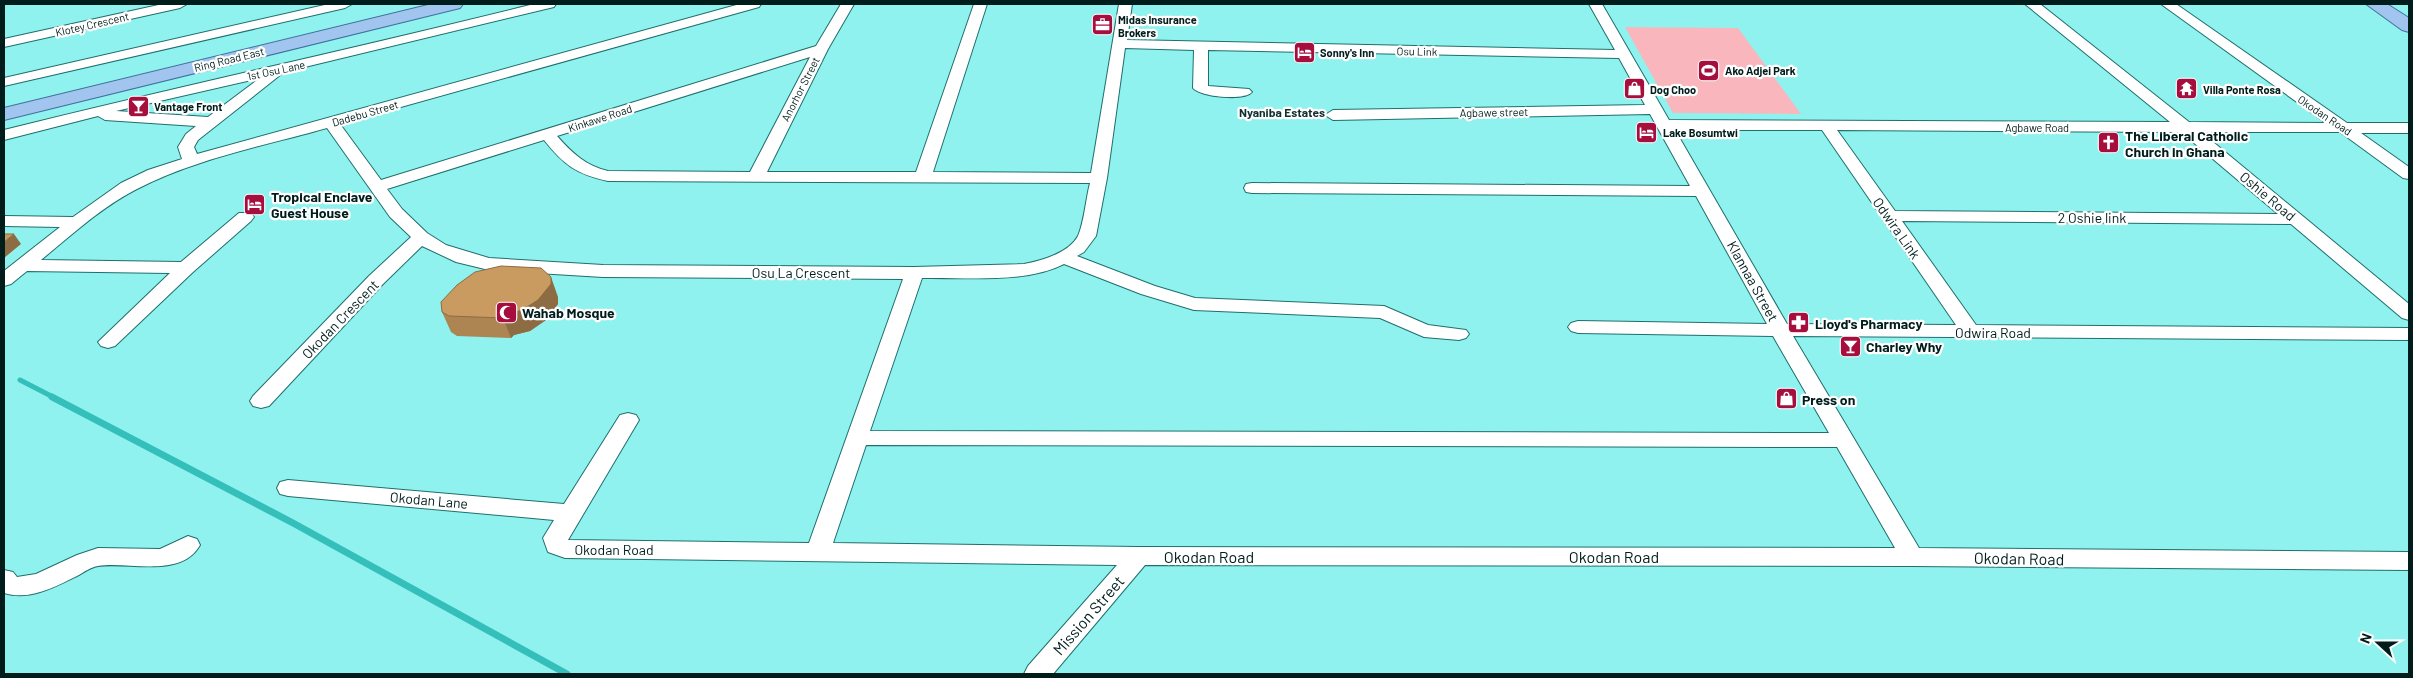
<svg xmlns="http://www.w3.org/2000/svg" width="2413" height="678" viewBox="0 0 2413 678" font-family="Barlow,sans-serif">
	<rect width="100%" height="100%" fill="#8ff2ee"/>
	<!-- green -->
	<path fill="#fab6bd" d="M1625,27L1738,28L1801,114L1673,113Z"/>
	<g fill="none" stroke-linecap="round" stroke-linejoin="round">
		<!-- stream-far1 -->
		<path stroke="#34bfbb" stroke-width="5" d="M20,380L55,398"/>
		<!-- stream -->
		<path stroke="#34bfbb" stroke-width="7" d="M52,397L293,523L567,674"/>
		<defs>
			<g id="minor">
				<path d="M163,4H187L180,8L4,47V39Z"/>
				<path d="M329,4H352L345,8L4,86V78Z"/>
				<path d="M534,4H556L554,7L284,72L198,140L194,147L197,154L740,4H761L759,7L340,124L381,180L816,46L841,4H854L828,49L767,172H916L974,4H987L933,172L1091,173L1119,4H1132L1127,40L1615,50L1589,4H1602L1669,120L2170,122L2025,4H2040L2189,122L2326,123L2161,4H2176L2347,123H2409V133H2361L2409,167V179L2403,178L2340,132H2201L2409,304V320L2402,318L2291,224L1902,221L1976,325L2409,328V340L1793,336L1919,548L2409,552V570L1912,566L1145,565L1053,674H1024L1028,666L1117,565L565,558L548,552L543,538L554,520L288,496L280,494L277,488L280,482L288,480L564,504L620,415L628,413L636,415L639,420L568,540L809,543L903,279L603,277L489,270L456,262L422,246L383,284L269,406L261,408L253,406L250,401L253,396L369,276L411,237L390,217L327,128C263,146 194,159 135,190C102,207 70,236 41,260L181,262L239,213H251L254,217L251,221L193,272L115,346L108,348L101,346L98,342L170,273L27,271L11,284L4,286V271L60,227L4,226V216L73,217L121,183L148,170L182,159L178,147L186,134L196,126L105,120L98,116L4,140V130C180,86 358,48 534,4ZM1125,48L1194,50L1193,88C1200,97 1245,101 1252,92L1249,89L1208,86V50L1619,58L1645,105L1333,110L1325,115L1333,120L1650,114L1690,186L1252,183L1246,184L1244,188L1246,192L1252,193L1696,196L1767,324L1578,321L1571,323L1568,327L1571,331L1578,333L1773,336L1829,433L870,431L922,278C965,277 1025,284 1064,264L1141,294L1194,310L1380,318L1424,337L1459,340L1466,338L1469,334L1466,330L1428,325L1384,306L1195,298L1155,286L1077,256L1084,252L1096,236L1107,178ZM810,57L750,172L608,171C586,166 572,153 557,136ZM260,78L208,117L116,111ZM1675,130H1822L1956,325L1787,324ZM1837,130L2181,132L2278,214L1895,211ZM544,140C564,165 576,174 608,181L1090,183C1086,198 1084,223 1078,236C1069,253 1041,261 1024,264L914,267L603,265L489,258L446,245L427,233L402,209L387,189ZM866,445L1837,447L1895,548L1139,547L833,543Z"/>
				<path d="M188,536L197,539L200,545C181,579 128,561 98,566C91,567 84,572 77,576C55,587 29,601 4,593V570L13,572L17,577L36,574L77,555L98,548L160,549Z"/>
			</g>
			<g id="primary">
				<path d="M432,4H463L460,8L4,120V108Z"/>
				<path d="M2366,4H2387L2409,18V32L2402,30Z"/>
			</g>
		</defs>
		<!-- minor casing -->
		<use href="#minor" stroke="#1f6f6d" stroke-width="2"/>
		<!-- primary casing -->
		<use href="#primary" stroke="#40729d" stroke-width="2"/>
		<!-- minor -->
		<use href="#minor" fill="#fff" fill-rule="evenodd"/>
		<!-- primary -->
		<use href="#primary" fill="#a1c5ee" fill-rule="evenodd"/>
	</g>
	<!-- wall -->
	<path fill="#ad8553" d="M558,297V304L546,320L530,331L514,335L511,338L457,336L451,332L442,312Z"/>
	<!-- shaded-wall -->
	<g fill="#8d6c43">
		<path d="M14,234L21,244L4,258V242Z"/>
		<path d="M551,277L558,297V304L546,320L530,331L514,335L511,338L503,318L506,315Z"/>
	</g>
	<!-- building -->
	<g fill="#c99b60" stroke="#8d6c43">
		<path d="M4,234H14L4,242Z"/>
		<path d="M501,266L541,268L551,277V284L538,300L522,310L506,315L503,318L449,316L442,312L441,302L457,285L475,272Z"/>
	</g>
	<!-- icons -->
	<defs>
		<symbol id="office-square" viewBox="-11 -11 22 22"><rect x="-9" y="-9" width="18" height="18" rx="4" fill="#a60e3e" stroke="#fff"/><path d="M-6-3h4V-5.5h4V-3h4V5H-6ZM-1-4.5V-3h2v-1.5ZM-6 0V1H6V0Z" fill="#fff"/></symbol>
		<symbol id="hotel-square" viewBox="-11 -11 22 22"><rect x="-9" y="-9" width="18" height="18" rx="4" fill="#a60e3e" stroke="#fff"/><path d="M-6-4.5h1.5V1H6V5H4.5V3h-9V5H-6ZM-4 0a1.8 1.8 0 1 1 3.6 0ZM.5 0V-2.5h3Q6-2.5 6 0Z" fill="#fff"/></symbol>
		<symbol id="stadium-square" viewBox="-11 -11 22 22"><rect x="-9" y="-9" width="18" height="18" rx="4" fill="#a60e3e" stroke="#fff"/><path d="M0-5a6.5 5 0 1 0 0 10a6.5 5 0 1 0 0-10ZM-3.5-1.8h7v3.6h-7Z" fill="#fff"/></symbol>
		<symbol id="shop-square" viewBox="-11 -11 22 22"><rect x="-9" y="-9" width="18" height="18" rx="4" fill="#a60e3e" stroke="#fff"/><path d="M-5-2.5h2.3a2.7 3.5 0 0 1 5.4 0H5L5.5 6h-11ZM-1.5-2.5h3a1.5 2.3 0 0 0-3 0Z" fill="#fff"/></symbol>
		<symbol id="temple-square" viewBox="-11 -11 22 22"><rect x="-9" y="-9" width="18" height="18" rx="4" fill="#a60e3e" stroke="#fff"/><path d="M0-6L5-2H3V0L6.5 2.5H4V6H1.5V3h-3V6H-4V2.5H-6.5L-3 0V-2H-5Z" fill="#fff"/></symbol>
		<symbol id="bar-square" viewBox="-11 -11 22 22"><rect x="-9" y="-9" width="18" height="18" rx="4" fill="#a60e3e" stroke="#fff"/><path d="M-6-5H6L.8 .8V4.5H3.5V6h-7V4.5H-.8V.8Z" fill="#fff"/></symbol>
		<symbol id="church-square" viewBox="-11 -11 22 22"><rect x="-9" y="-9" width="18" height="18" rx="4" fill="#a60e3e" stroke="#fff"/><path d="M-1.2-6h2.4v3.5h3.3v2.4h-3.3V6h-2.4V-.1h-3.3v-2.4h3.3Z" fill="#fff"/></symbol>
		<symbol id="mosque-square" viewBox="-11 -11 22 22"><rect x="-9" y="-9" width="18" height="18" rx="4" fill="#a60e3e" stroke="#fff"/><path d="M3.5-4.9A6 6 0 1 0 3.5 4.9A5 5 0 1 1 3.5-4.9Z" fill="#fff"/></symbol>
		<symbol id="pharmacy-square" viewBox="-11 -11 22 22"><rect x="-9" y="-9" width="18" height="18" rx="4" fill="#a60e3e" stroke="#fff"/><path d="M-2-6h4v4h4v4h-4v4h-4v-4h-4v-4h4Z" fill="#fff"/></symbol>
	</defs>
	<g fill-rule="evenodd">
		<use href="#office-square" x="1090" y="12" width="25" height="25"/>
		<use href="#hotel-square" x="1292" y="40" width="25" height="25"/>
		<use href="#stadium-square" x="1696" y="58" width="25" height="25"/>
		<use href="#shop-square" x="1622" y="76" width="25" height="25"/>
		<use href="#temple-square" x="2174" y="76" width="25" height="25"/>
		<use href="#bar-square" x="126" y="94" width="25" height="25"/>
		<use href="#hotel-square" x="1634" y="120" width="25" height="25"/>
		<use href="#church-square" x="2096" y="130" width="25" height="25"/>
		<use href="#hotel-square" x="242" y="192" width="25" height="25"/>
		<use href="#mosque-square" x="494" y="300" width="25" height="25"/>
		<use href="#pharmacy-square" x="1786" y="310" width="25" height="25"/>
		<use href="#bar-square" x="1838" y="334" width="25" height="25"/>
		<use href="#shop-square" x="1774" y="386" width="25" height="25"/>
	</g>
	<g text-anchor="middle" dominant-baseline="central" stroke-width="4.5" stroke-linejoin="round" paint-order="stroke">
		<!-- far-poi labels -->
		<g font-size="11" font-weight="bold" fill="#001d1c" stroke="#fff" text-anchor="start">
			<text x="1118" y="19">Midas Insurance<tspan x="1118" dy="13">Brokers</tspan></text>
			<text x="1320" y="52">Sonny's Inn</text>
			<text x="1725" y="70">Ako Adjei Park</text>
			<text x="1650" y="89">Dog Choo</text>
			<text x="2203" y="89">Villa Ponte Rosa</text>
			<text x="154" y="106">Vantage Front</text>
			<text x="1663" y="132">Lake Bosumtwi</text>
		</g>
		<!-- far-street labels -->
		<g font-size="11" fill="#001d1c" stroke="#fff">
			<text transform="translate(92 24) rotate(-13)">Klotey Crescent</text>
			<text transform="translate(1417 51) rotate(1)">Osu Link</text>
			<text transform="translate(229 59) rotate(-14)">Ring Road East</text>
			<text transform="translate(276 70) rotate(-12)">1st Osu Lane</text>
			<text transform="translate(800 89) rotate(-63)">Anorhor Street</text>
			<text transform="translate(1494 112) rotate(-1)">Agbawe street</text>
			<text transform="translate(365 113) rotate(-16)">Dadebu Street</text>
			<text transform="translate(2325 115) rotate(34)">Okodan Road</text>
			<text transform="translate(600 118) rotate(-18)">Kinkawe Road</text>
			<text x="2037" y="127">Agbawe Road</text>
		</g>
		<!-- far-neighbourhood labels -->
		<g font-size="12" font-weight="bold" fill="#10302f" stroke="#fff">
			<text x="1282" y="112">Nyaniba Estates</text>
		</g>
		<!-- poi labels -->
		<g font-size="14" font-weight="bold" fill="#001d1c" stroke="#fff" text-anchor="start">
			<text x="2125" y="135">The Liberal Catholic<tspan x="2125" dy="16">Church in Ghana</tspan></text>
			<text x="271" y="196">Tropical Enclave<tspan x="271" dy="16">Guest House</tspan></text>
			<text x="522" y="312">Wahab Mosque</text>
			<text x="1815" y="323">Lloyd's Pharmacy</text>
			<text x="1866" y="346">Charley Why</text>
			<text x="1802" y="399">Press on</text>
		</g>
		<!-- street labels -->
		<g font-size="14" fill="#001d1c" stroke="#fff">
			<text transform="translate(2268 196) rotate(40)">Oshie Road</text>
			<text x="2092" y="217">2 Oshie link</text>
			<text transform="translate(1897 228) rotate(55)">Odwira Link</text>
			<text x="801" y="272">Osu La Crescent</text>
			<text transform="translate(1753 281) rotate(61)">Klannaa Street</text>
			<text transform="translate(340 319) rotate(-46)">Okodan Crescent</text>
			<text x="1993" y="332">Odwira Road</text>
			<text transform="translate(429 500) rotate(5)">Okodan Lane</text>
			<text x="614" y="549">Okodan Road</text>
		</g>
		<!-- near-street labels -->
		<g font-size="16" fill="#001d1c" stroke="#fff">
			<text x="1209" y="556">Okodan Road</text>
			<text x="1614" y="556">Okodan Road</text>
			<text transform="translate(2019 558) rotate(1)">Okodan Road</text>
			<text transform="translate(1088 615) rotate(-49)">Mission Street</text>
		</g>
	</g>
	<!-- border -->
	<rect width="2413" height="678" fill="none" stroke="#001d1c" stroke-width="10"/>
	<!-- north arrow -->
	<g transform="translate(2378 643) rotate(291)" stroke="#ffffff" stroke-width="4" paint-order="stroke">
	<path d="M0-4L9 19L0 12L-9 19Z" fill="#001d1c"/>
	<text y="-8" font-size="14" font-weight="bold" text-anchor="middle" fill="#001d1c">N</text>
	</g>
</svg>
